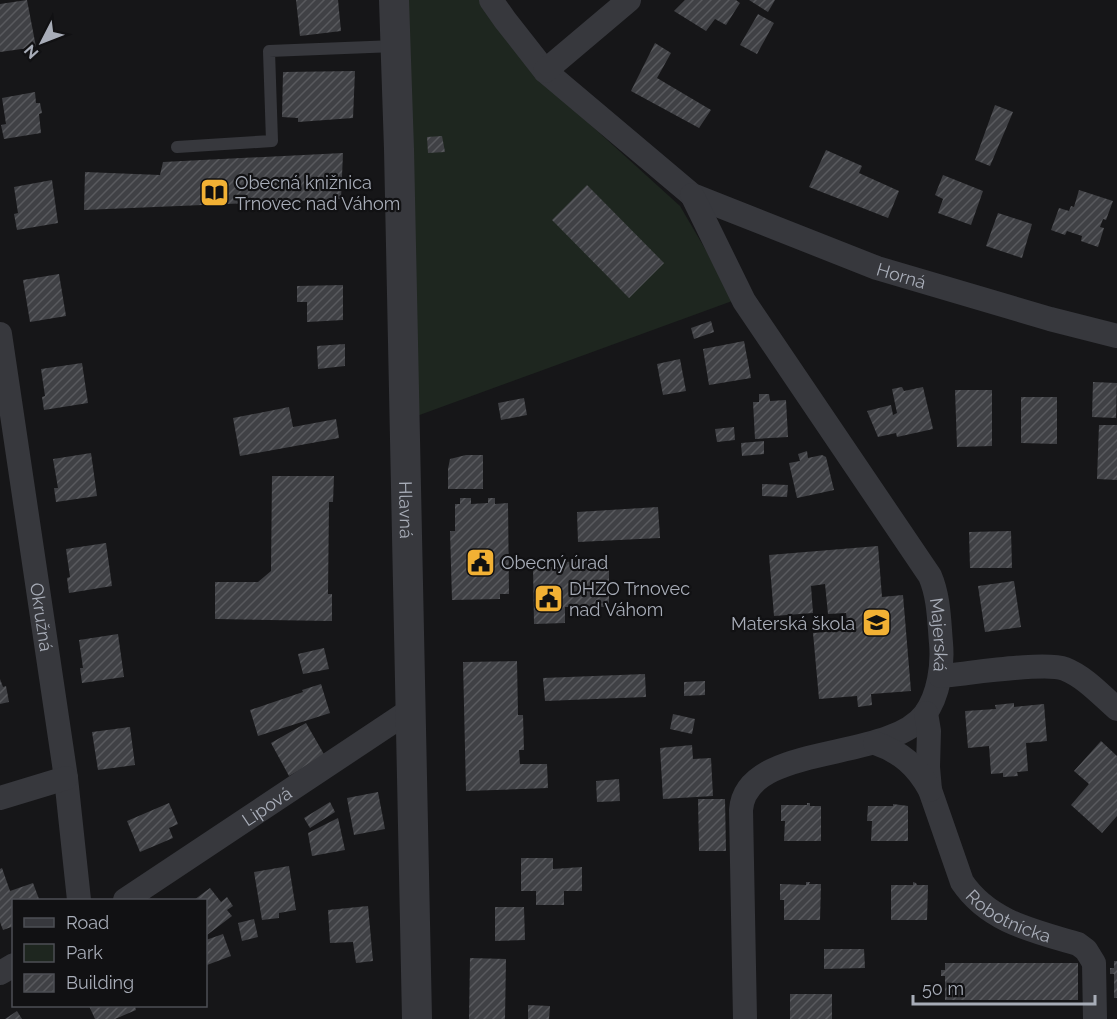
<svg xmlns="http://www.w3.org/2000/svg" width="1117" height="1019" viewBox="0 0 1117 1019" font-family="Raleway,sans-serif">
	<defs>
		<pattern id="building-hatch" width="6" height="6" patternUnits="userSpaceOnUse" patternTransform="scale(1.5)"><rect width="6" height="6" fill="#404145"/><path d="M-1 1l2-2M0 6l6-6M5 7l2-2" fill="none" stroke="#595a5e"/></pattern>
	</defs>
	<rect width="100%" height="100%" fill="#161618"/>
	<!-- park -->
	<path fill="#1e261f" d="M401,0H482L539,78L680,206L735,300L414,417Z"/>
	<!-- building -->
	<g fill="url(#building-hatch)">
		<path d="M27,0L36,47L0,52V4Z"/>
		<path d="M296,0H338L341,31L300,36Z"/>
		<path d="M685,0H736L740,3L726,25L715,19L706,31L674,11Z"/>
		<path d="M749,0H775L768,12Z"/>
		<path d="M758,14L774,23L757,54L740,45Z"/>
		<path d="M655,43L671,53L657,78L711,110L699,128L631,91Z"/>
		<path d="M355,71L353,118L298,122V118L282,117L283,72Z"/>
		<path d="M35,92L36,103H40L42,113L39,114L41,133L4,139L1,125L6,124L2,98Z"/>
		<path d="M995,105L1013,112L990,166L975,160Z"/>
		<path d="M442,136L445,152L428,153L427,137Z"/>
		<path d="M826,150L862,166L859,173L899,191L888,218L809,187Z"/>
		<path d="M343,153L341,199L84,210L85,172L160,175L163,162Z"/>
		<path d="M943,175L983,191L971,225L938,213L943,199L935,195Z"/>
		<path d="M52,180L58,223L17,230L14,214L18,213L14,187Z"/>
		<path d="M587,185L664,263L629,298L552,220Z"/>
		<path d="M1079,190L1113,201L1106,220L1103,219L1100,227L1104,228L1098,247L1081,241L1082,236L1067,231L1065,235L1051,230L1059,208L1069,211L1071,206L1074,207Z"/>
		<path d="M998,213L1032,224L1022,258L986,246Z"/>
		<path d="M59,274L66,316L30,322L23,280Z"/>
		<path d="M343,285V320L307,322V302H297V286Z"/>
		<path d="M711,321L714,332L694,339L691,328Z"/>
		<path d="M744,341L751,378L709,385L703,349Z"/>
		<path d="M345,344V366L318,369L317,346Z"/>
		<path d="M680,359L686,391L663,395L657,364Z"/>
		<path d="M82,363L88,403L44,410L42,397L45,396L41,369Z"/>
		<path d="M1093,382L1117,383L1116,418L1092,417Z"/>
		<path d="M902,387L904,391L923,387L933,429L897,437L896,433L878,437L867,411L891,405L893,415L897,413L892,389Z"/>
		<path d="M955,390H992V446L957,447Z"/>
		<path d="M759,394H769L770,401L786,400L788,437L755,439L753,402H759Z"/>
		<path d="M1021,397H1057V444L1021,443Z"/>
		<path d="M524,398L527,415L501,420L498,403Z"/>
		<path d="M289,407L293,427L336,419L339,438L240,456L233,418Z"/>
		<path d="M1099,425H1117V480L1097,479Z"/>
		<path d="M734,427L735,440L717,442L715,429Z"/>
		<path d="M764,441V454L742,456L741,443Z"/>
		<path d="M807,451L808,458L822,455L826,457L834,490L797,498L789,463L800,461L798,454Z"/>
		<path d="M91,453L97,496L56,502L54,488H58L53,459Z"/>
		<path d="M466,455H483V489H448V469L450,459Z"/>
		<path d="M272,476H334L333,502H329L328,594H332V621L215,619V582H258L271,571Z"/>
		<path d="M762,484L788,485L787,497L762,496Z"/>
		<path d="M460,498H471V504L488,503V498H495V504L508,503L509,594H500V599L452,600L450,531H455V504H460Z"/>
		<path d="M658,507L660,538L578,542L577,512Z"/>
		<path d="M1011,531L1012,568H970L969,532Z"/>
		<path d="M106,543L112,586L69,593L67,578L70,577L66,549Z"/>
		<path d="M878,546L882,597L903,595L911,691L871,694L872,705L858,707L857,696L819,699L813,633L848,630L846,613L828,614L825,584L811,586L813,613L774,616L769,555Z"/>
		<path d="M609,561V607H565V623L534,624L533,567H558V562Z"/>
		<path d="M1014,581L1021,627L985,632L978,586Z"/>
		<path d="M118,634L124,677L82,683L80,668H83L79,640Z"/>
		<path d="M324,648L329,669L303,674L298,654Z"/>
		<path d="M517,661L518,715H523L524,750H519L520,764H547L548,788L466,791L463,662Z"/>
		<path d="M645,674L646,697L545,701L543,678Z"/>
		<path d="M0,679L3,687L6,686L9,702L0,704Z"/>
		<path d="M705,681V695L684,696V682Z"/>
		<path d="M321,684L330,713L258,736L250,710L303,692L302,690Z"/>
		<path d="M1014,703V707L1044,704L1047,741L1026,743L1028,771L1017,772L1018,776L1003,777V773L991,774L989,746L968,748L965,711L996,709L995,705Z"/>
		<path d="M673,714L695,719L692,734L670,729Z"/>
		<path d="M306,723L325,756L289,776L271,743Z"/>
		<path d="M130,727L135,765L98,770L92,732Z"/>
		<path d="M1101,741L1117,756V816L1102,833L1071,805L1089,784L1074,771Z"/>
		<path d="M692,745L693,759L711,758L713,796L663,799L660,748Z"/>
		<path d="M619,779L620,801L597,802L596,781Z"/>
		<path d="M378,792L385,829L354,835L347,798Z"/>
		<path d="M698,799H725L726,851H699Z"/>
		<path d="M330,802L335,812L310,828L304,818Z"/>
		<path d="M169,803L178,824L169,828L173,838L140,852L127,821Z"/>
		<path d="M807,803H810V806H821V841H784L785,821H781V805H807Z"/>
		<path d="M893,804L908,806V841H871L872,821H867L868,806H893Z"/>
		<path d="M338,818L345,850L312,856L308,833Z"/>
		<path d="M521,858H553V869L582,867V891H564V905H536V891H521Z"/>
		<path d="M289,866L296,910L279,913V918L262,920L254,872Z"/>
		<path d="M2,868L10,891L33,883L39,899L14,900V926L3,930L0,922V869Z"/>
		<path d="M806,882H810L809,884H821L820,920H784V900H780V884L806,885Z"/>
		<path d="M913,882L916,883L917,885H928L927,920H891V885H913Z"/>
		<path d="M210,888L221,902L227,897L233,906L227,910L232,916L207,935L206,900H194Z"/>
		<path d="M368,906L373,961L356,963L353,942L330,943L328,910Z"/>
		<path d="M495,907H524L525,940L495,941Z"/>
		<path d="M254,919L258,937L242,941L238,923Z"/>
		<path d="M223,934L231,956L207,965L206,940Z"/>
		<path d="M824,949H864L865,968L824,969Z"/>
		<path d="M470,958L506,959L505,1019H469Z"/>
		<path d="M1114,961H1117V998H1114V974H1110V968H1114Z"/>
		<path d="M945,963H1078V1000H945V976H941V970H945Z"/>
		<rect x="790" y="994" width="42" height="25"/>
		<path d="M528,1005L550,1006L549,1019H528Z"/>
		<path d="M89,1006H135L136,1010L115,1019H95Z"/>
		<path d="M17,1011L22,1019H5Z"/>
	</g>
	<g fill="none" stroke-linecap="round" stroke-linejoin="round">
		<!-- service -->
		<path stroke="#37383d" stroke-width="12" d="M177,147L272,141L269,51L395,46"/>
		<!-- minor -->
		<g stroke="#37383d" stroke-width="24">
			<path id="s1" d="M491,0L505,20L545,71L692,195L877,268L1050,319L1117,336"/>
			<path d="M545,71L629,0"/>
			<path id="s2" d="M692,195L744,301L930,576C939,597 939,620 941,643C943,665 939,695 925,714C888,763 746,742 741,810L745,1019"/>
			<path id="s3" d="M0,334L66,778L79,900"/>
			<path d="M940,676C967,674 1044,661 1065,669C1085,677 1101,695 1117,709"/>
			<path id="s4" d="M926,713L929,731L928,767L930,790L962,882C989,922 1034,931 1078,944L1086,950L1094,963L1095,1019"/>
			<path d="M875,743C901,752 917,766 930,790"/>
			<path d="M0,798L66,778"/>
			<path id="s5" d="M125,900L409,711"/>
			<path d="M0,973L14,965"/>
		</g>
		<!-- tertiary -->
		<path stroke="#37383d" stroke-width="30" id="s6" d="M394,0L399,149L417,1019"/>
	</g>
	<!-- icons -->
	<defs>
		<symbol id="library-square" viewBox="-11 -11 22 22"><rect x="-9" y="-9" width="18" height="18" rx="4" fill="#f2b134" stroke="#111113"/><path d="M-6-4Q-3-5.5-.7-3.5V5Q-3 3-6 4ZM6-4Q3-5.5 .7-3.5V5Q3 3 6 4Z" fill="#111"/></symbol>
		<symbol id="civic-square" viewBox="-11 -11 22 22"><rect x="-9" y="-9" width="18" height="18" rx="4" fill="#f2b134" stroke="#111113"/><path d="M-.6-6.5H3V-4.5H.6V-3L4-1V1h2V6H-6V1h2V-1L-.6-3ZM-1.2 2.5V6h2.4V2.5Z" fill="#111"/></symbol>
		<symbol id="school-square" viewBox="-11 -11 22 22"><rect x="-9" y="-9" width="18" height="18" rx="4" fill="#f2b134" stroke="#111113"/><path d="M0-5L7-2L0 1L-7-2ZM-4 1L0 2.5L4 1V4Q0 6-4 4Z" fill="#111"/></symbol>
	</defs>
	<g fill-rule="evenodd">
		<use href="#library-square" x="198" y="176" width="33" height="33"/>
		<use href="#civic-square" x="464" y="546" width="33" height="33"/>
		<use href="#civic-square" x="532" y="582" width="33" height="33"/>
		<use href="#school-square" x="860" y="606" width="33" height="33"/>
	</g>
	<g text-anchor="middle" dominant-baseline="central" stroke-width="4.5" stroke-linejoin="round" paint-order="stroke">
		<!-- poi labels -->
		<g font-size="18" fill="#a8adb8" stroke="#111113" text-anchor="start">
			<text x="235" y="182">Obecná knižnica<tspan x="235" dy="21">Trnovec nad Váhom</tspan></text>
			<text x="501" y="562">Obecný úrad</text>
			<text x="569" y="588">DHZO Trnovec<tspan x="569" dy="21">nad Váhom</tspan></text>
			<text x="855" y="623" text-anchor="end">Materská škola</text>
		</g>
		<!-- street labels -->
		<g font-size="18" fill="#a8adb8" stroke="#111113">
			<text stroke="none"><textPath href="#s1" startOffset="506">Horná</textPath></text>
			<text stroke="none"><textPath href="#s6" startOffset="510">Hlavná</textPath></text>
			<text stroke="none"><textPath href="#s3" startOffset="286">Okružná</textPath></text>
			<text stroke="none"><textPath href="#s2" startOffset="510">Majerská</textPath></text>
			<text stroke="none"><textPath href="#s5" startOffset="170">Lipová</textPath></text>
			<text stroke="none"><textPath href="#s4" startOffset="234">Robotnícka</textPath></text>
		</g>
	</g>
	<!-- legend -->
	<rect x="12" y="899" width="195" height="108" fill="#111113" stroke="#4d4f55" stroke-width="1.5"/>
	<rect x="24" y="918" width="30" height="9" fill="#37383d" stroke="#4d4f55" stroke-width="1.5"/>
	<text x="66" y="929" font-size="18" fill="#a8adb8">Road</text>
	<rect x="24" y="944" width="30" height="18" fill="#1e261f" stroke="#4d4f55" stroke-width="1.5"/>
	<text x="66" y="959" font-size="18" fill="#a8adb8">Park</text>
	<rect x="24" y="974" width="30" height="18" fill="url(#building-hatch)" stroke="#4d4f55" stroke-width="1.5"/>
	<text x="66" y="989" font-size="18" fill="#a8adb8">Building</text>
	<!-- north arrow -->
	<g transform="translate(42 42) rotate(228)" stroke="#111113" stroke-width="4.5" paint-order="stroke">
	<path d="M0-4.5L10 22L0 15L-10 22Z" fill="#a8adb8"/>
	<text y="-9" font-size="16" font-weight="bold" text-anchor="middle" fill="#a8adb8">N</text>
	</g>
	<!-- scale -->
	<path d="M913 995v9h182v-9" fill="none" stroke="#a8adb8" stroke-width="3"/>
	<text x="922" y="995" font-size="18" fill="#a8adb8" stroke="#111113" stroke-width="4.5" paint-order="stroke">50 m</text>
</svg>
